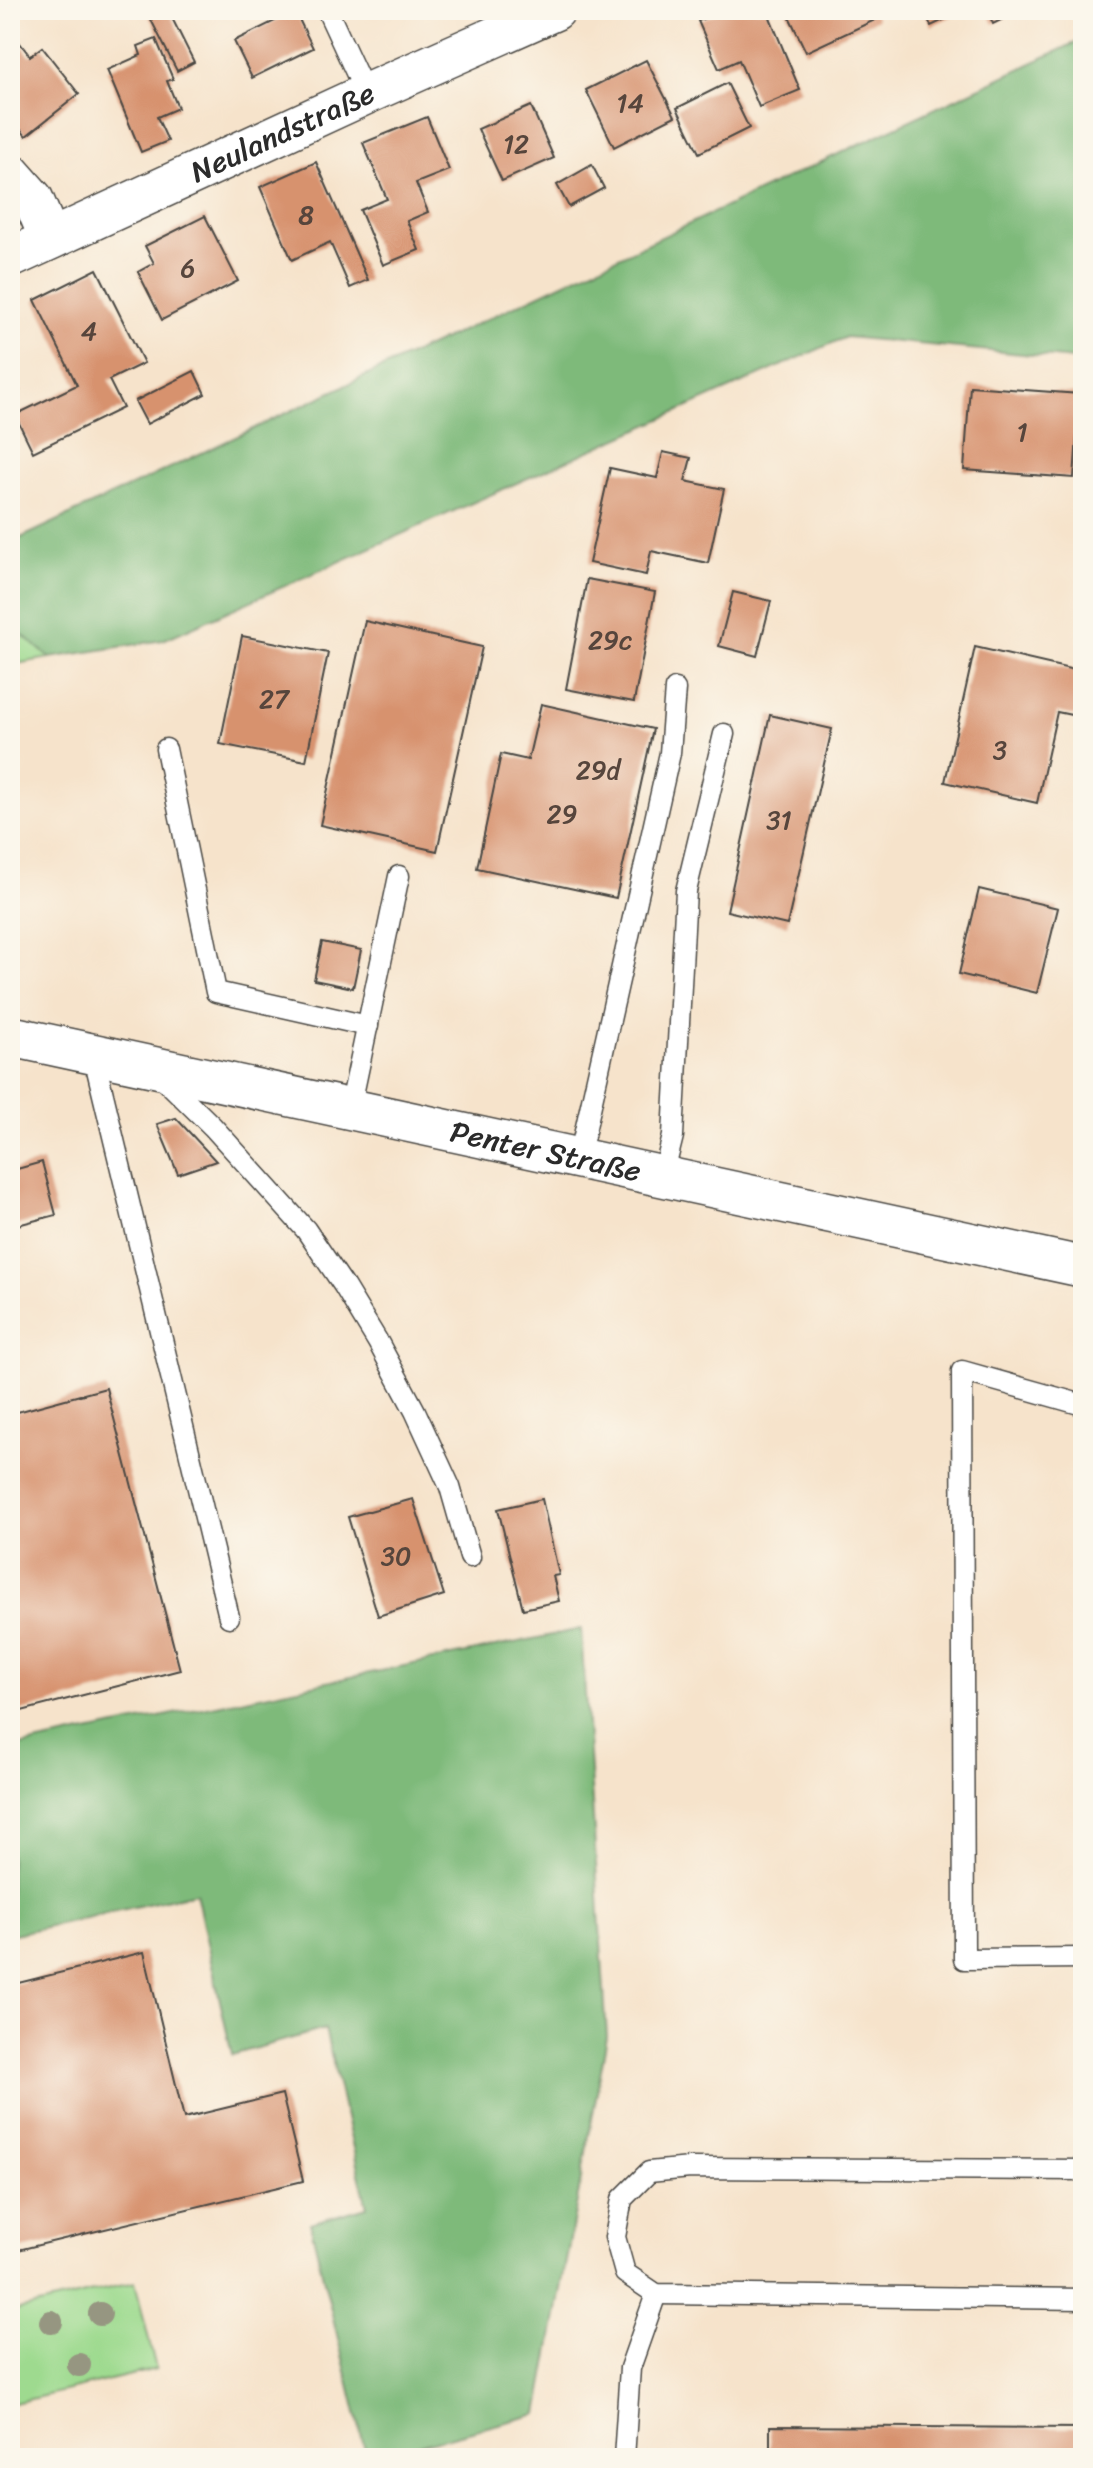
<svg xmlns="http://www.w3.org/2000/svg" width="1093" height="2468" viewBox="0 0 1093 2468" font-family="Sriracha,sans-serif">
	<rect width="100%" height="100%" fill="#fbf7ec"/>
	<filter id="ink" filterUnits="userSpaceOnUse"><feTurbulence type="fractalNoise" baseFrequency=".0125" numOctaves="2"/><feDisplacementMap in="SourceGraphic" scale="16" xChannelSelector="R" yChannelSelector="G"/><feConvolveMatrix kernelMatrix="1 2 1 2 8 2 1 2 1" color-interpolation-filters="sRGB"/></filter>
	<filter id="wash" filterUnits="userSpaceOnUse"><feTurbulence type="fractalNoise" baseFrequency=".006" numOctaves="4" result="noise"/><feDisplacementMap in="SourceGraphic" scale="32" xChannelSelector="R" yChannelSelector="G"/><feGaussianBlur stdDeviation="1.8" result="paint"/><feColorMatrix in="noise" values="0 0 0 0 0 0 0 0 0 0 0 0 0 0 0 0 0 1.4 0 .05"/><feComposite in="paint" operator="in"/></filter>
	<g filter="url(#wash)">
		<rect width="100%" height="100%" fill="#f6e3cb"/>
		<!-- green -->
		<g fill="#9eda8f" stroke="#64825d" stroke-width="2">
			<path d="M10,624L50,658L10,665Z"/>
			<path d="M135,2282L156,2369L10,2404V2312Z"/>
		</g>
		<!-- forest -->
		<g fill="#7eba7a" stroke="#547252" stroke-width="2">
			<path d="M1083,39V360L846,337L163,640L50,658L10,624V543Z"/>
			<path d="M581,1629L607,2037L538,2414L367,2458L310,2223L367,2207L325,2029L232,2055L196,1893L10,1935V1748Z"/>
		</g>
		<g id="blocks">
			<!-- building -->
			<g fill="#d7926e">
				<path d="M146,10H168L194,62L177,71Z"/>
				<path d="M723,10H767L800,90L759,107L739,60L719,69L698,21Z"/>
				<path d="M786,10H873L877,19L806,52Z"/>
				<path d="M924,10H965L931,26Z"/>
				<path d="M987,10H1021L993,24Z"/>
				<path d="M295,11L313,48L252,78L234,41Z"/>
				<path d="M156,39L173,79L167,81L178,108L157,117L168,141L141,152L107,70L141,55L138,46Z"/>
				<path d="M20,43L30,56L42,47L79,94L26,136L10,116V51Z"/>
				<path d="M646,60L675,116L614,147L586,90Z"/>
				<path d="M727,83L749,128L699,153L677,108Z"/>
				<path d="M531,106L554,158L502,181L478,129Z"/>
				<path d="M427,117L449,170L416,183L428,212L407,221L419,250L383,265L360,210L387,199L363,143Z"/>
				<path d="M316,162L368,280L350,288L330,242L292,260L260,187Z"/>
				<path d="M592,165L604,188L569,207L557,185Z"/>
				<path d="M205,216L238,281L162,320L138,272L154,263L145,246Z"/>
				<path d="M97,269L144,363L109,380L123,408L33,452L15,415L77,385L35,300Z"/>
				<path d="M10,369L20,390L10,395Z"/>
				<path d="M194,371L205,394L147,424L135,401Z"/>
				<path d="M970,386L1080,394L1074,478L964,470Z"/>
				<path d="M663,452L691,458L685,481L724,489L708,563L651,551L646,575L589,563L610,468L657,478Z"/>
				<path d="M587,579L655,592L634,702L566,689Z"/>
				<path d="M733,592L771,601L757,656L719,646Z"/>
				<path d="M365,621L482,647L437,851L320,825Z"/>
				<path d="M242,636L328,653L306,761L220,744Z"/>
				<path d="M975,647L1083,672L1081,717L1057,712L1037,803L945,782Z"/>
				<path d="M541,704L653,729L616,898L477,868L501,754L528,760Z"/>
				<path d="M770,715L832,729L787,925L727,911Z"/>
				<path d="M979,889L1058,908L1037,993L959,974Z"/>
				<path d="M322,942L361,950L353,988L314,980Z"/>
				<path d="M176,1118L216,1161L178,1174L157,1124Z"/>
				<path d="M42,1162L56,1215L10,1227V1171Z"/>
				<path d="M106,1388L180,1670L10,1714V1414Z"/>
				<path d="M413,1499L444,1595L378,1616L348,1517Z"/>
				<path d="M542,1499L559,1575L553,1576L559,1601L523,1609L498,1509Z"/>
				<path d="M144,1952L184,2118L282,2094L303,2181L10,2252V1985Z"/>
				<path d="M770,2426L1083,2428V2458H770Z"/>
			</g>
		</g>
	</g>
	<g filter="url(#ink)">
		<use href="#blocks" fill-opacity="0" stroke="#494743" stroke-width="2"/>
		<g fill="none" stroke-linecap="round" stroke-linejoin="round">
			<defs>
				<g id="service">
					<path d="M327,10L366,94"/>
					<path d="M166,749L216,992L368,1026"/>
					<path d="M93,1053L229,1617"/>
					<path d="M159,1074L213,1127L306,1230L344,1286L378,1342L415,1411L450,1487L470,1557"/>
					<path d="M350,1109L399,876"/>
					<path d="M579,1158L670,753L675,689"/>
					<path d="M663,1176L673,1136L686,891L724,734"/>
					<path d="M1083,1405L962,1371L964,1959L1083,1958"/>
					<path d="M1083,2170L690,2168L649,2172L622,2199L615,2237L625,2273L656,2294L1083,2299"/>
					<path d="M624,2458L630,2368L656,2294"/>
				</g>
				<g id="minor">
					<path d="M10,173L33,199L50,239"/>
					<path id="s1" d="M10,258L366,94L555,10"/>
					<path id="s2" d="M10,1036L1083,1267"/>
				</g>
			</defs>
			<!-- service casing -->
			<use href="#service" stroke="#494743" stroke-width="23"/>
			<!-- minor casing -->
			<use href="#minor" stroke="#494743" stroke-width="43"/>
			<!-- service -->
			<use href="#service" stroke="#fff" stroke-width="20"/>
			<!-- minor -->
			<use href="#minor" stroke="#fff" stroke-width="40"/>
		</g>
		<!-- trees -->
		<g fill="#969681">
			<circle cx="100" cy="2314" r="12"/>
			<circle cx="51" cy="2322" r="12"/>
			<circle cx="79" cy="2365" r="12"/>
		</g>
	</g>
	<g text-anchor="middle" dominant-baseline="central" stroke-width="6" stroke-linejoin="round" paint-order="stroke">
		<!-- number labels -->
		<g font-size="26" fill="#56453c">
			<text x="630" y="103">14</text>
			<text x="516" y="144">12</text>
			<text x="306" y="215">8</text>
			<text x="188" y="268">6</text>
			<text x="89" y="331">4</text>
			<text x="1022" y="432">1</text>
			<text x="610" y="640">29c</text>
			<text x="274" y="699">27</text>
			<text x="1000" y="750">3</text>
			<text x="598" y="770">29d</text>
			<text x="562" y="814">29</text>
			<text x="779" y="820">31</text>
			<text x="396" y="1556">30</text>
		</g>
		<!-- street labels -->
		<g font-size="30" fill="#2b2b2b" stroke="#fbf7ec">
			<text stroke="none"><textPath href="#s1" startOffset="300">Neulandstraße</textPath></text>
			<text stroke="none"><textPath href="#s2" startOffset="548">Penter Straße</textPath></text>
		</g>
	</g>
	<!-- margin -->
	<rect width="1093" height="2468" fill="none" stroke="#fbf7ec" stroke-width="40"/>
</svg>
